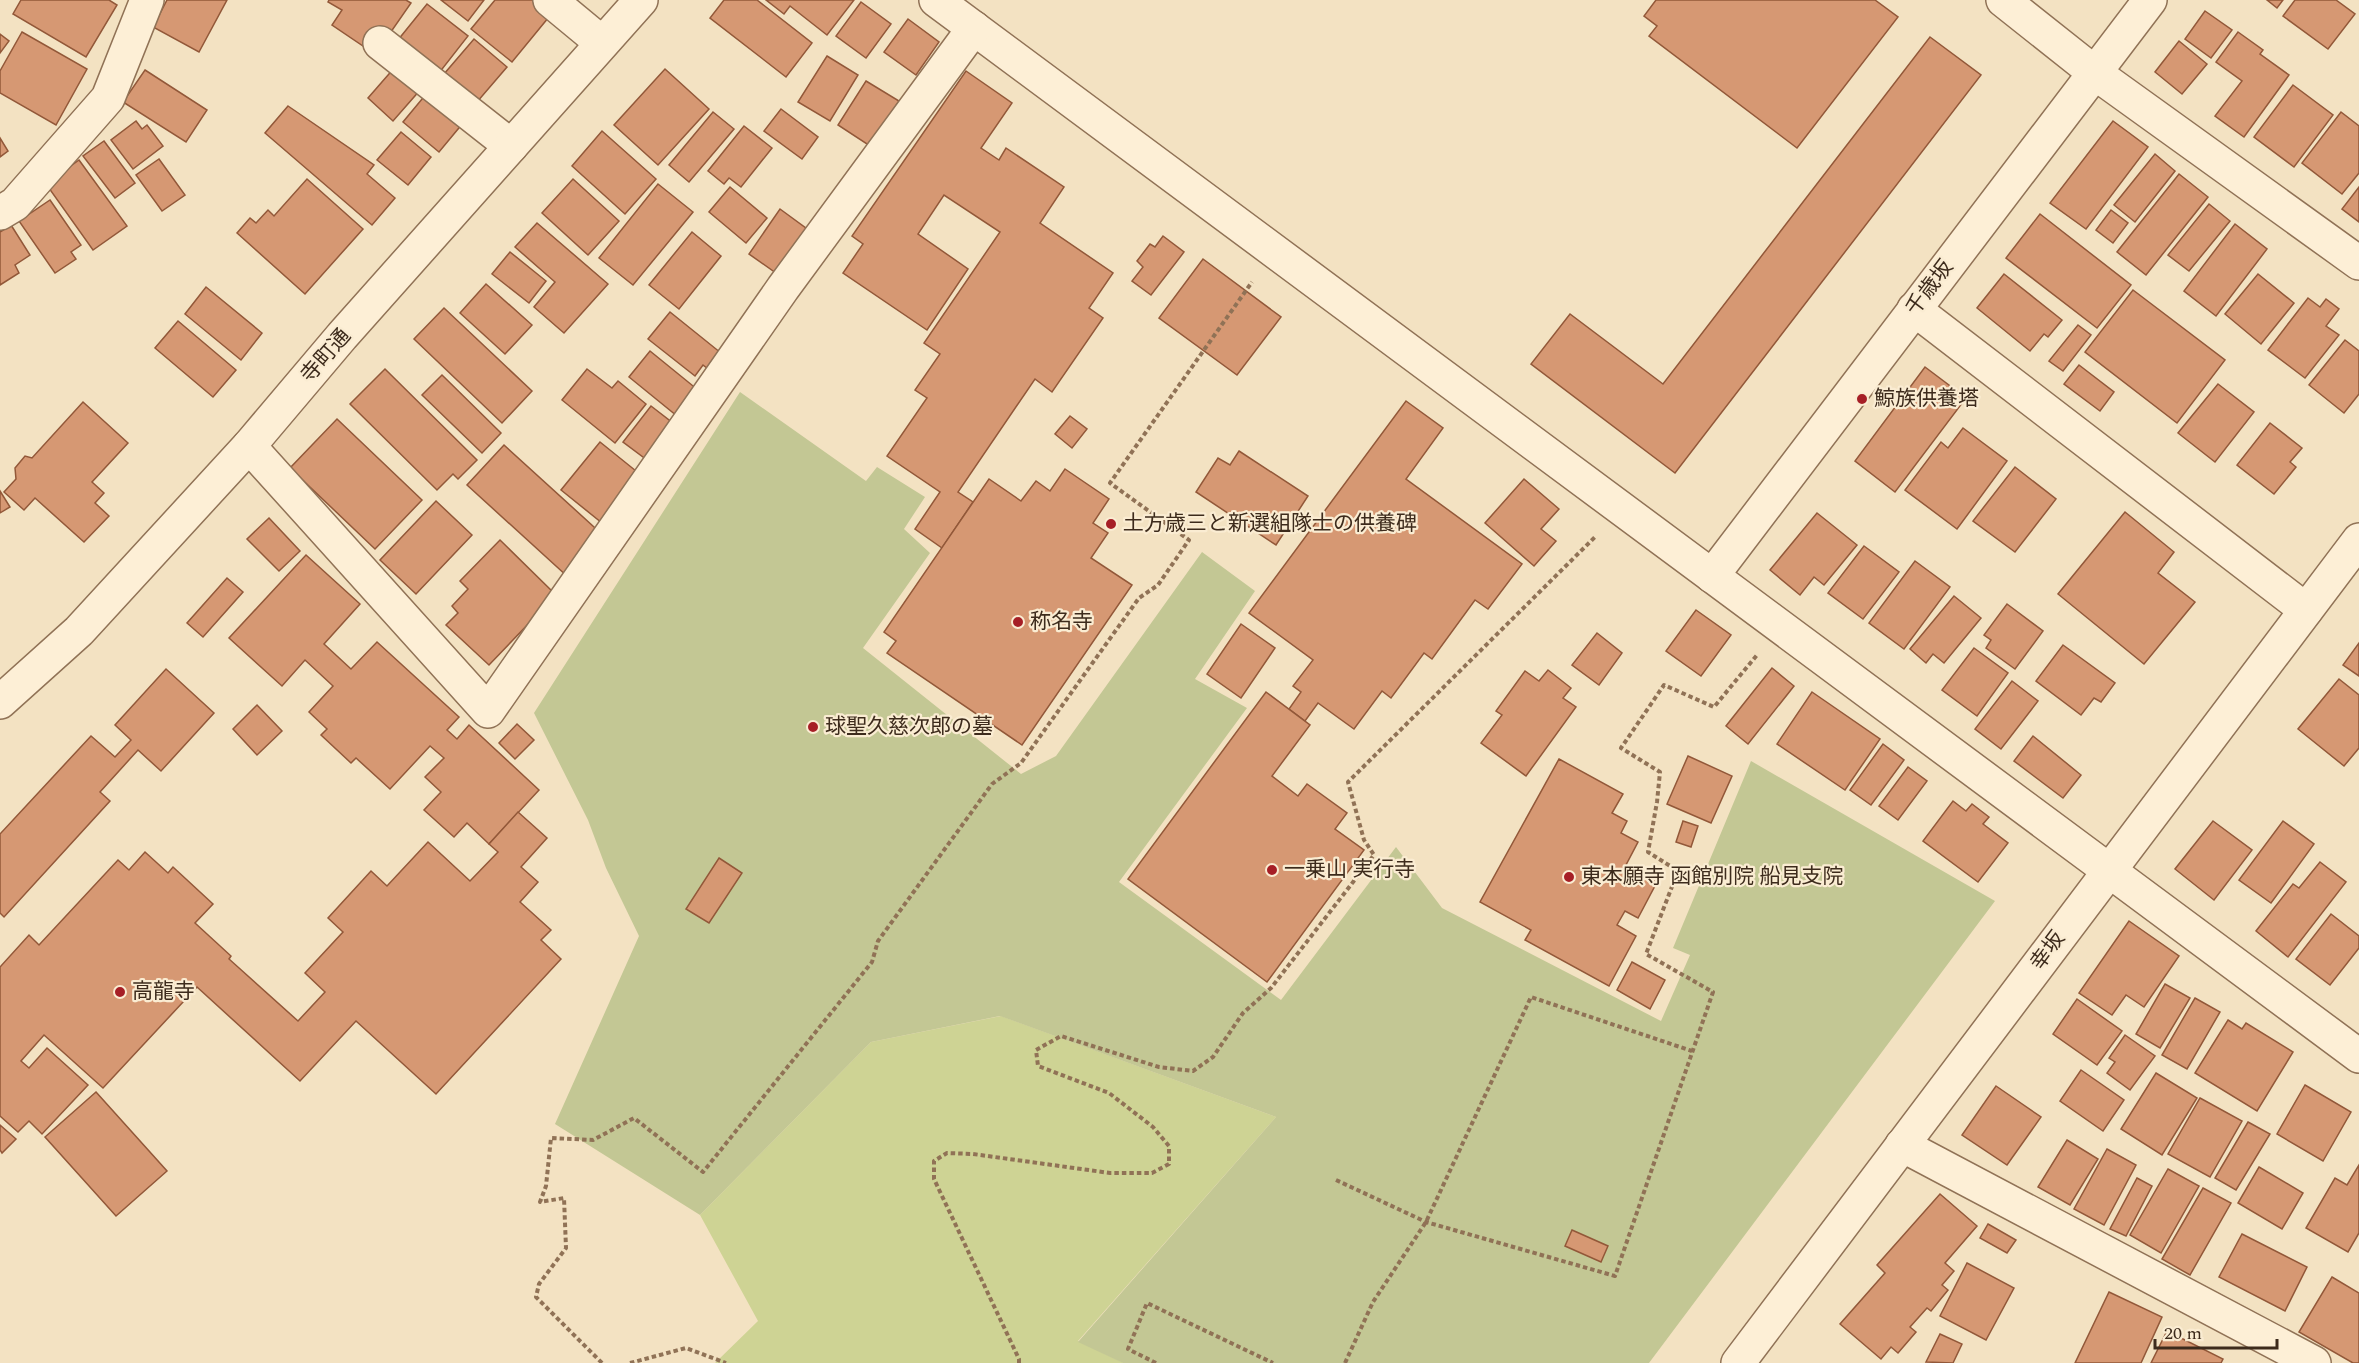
<svg xmlns="http://www.w3.org/2000/svg" width="2359" height="1363" viewBox="0 0 2359 1363" font-family="Spectral,'Noto Sans JP',serif">
	<rect width="100%" height="100%" fill="#f3e2c2"/>
	<!-- green -->
	<path fill="#ced394" d="M1001,1016L1276,1117L1078,1341L1124,1363H715L758,1321L700,1215L871,1042Z"/>
	<!-- cemetery -->
	<path fill="#c3c794" d="M740,392L866,481L877,467L925,497L904,529L930,553L863,648L1021,774L1056,756L1202,552L1255,591L1195,679L1247,708L1119,882L1281,1000L1396,847L1442,908L1661,1021L1690,955L1673,948L1751,761L1995,901L1649,1363H1123L1078,1342L1276,1117L1000,1016L871,1042L700,1215L555,1124L639,936L606,868L588,820L534,713Z"/>
	<!-- building -->
	<g fill="#d69873" stroke="#925839" stroke-width="1.5">
		<path d="M21,0H109L117,5L86,57L13,14Z"/>
		<path d="M167,0H227L199,52L153,27Z"/>
		<path d="M329,0H406L411,3L386,39L374,31L363,46L332,25L342,10L328,2Z"/>
		<path d="M441,0H484L468,21Z"/>
		<path d="M495,0H539L553,12L512,62L471,29Z"/>
		<path d="M724,0H757L812,43L786,77L710,18Z"/>
		<path d="M766,0H854L827,35L790,6L784,14Z"/>
		<path d="M1656,0H1875L1898,17L1797,148L1649,36L1657,26L1644,16Z"/>
		<path d="M2267,0H2283L2277,8Z"/>
		<path d="M2295,0H2336L2355,14L2328,49L2283,16Z"/>
		<path d="M861,2L891,24L866,58L836,36Z"/>
		<path d="M427,4L468,36L439,73L398,40Z"/>
		<path d="M2205,11L2232,30L2211,58L2185,39Z"/>
		<path d="M908,19L939,42L916,75L884,52Z"/>
		<path d="M22,32L87,69L56,125L0,93V71Z"/>
		<path d="M2238,32L2263,50L2260,54L2289,75L2244,137L2215,116L2242,81L2216,62Z"/>
		<path d="M0,34L9,41L0,53Z"/>
		<path d="M1930,37L1981,75L1675,473L1531,364L1570,314L1663,384Z"/>
		<path d="M474,39L507,67L477,102L444,74Z"/>
		<path d="M2179,41L2207,64L2182,94L2155,72Z"/>
		<path d="M827,56L858,75L830,121L798,102Z"/>
		<path d="M395,67L421,89L393,121L368,98Z"/>
		<path d="M665,69L709,109L658,165L614,125Z"/>
		<path d="M145,70L207,110L186,142L123,102Z"/>
		<path d="M966,71L1012,103L981,148L999,160L1006,148L1064,187L1040,223L1113,273L1089,308L1103,318L1052,392L1035,379L958,492L973,502L942,548L915,529L940,492L887,456L927,398L915,390L940,354L924,343L1000,232L944,195L918,234L968,269L927,330L843,273L863,244L852,236Z"/>
		<path d="M866,81L899,101L870,146L838,125Z"/>
		<path d="M2293,85L2333,115L2294,167L2254,137Z"/>
		<path d="M427,93L463,123L439,152L403,122Z"/>
		<path d="M288,106L374,165L367,174L395,198L372,225L265,133Z"/>
		<path d="M781,109L818,137L802,159L764,131Z"/>
		<path d="M713,112L734,129L689,182L669,165Z"/>
		<path d="M2341,112L2359,126V173L2342,194L2302,163Z"/>
		<path d="M136,121L142,129L147,125L163,146L133,169L111,140Z"/>
		<path d="M2113,121L2148,147L2086,229L2050,203Z"/>
		<path d="M744,126L772,148L741,187L729,178L724,184L708,171Z"/>
		<path d="M602,131L656,179L625,214L572,166Z"/>
		<path d="M401,132L431,157L408,185L377,160Z"/>
		<path d="M0,138L8,151L0,157Z"/>
		<path d="M104,141L135,183L115,198L83,156Z"/>
		<path d="M2155,154L2175,171L2135,222L2114,205Z"/>
		<path d="M159,159L185,195L162,211L136,175Z"/>
		<path d="M79,160L127,226L93,250L46,184Z"/>
		<path d="M2179,174L2208,197L2146,275L2117,252Z"/>
		<path d="M307,179L363,229L305,294L237,233L250,218L256,223L268,210L274,216Z"/>
		<path d="M573,179L619,221L588,255L542,213Z"/>
		<path d="M658,184L693,212L633,285L599,258Z"/>
		<path d="M730,187L767,218L746,243L709,212Z"/>
		<path d="M2359,187V222L2342,209Z"/>
		<path d="M50,200L81,245L71,252L76,259L55,273L19,221Z"/>
		<path d="M2209,204L2230,221L2189,271L2168,255Z"/>
		<path d="M780,209L814,234L783,278L749,254Z"/>
		<path d="M2111,210L2128,223L2113,243L2096,230Z"/>
		<path d="M2040,214L2131,285L2097,328L2006,258Z"/>
		<path d="M537,223L608,284L564,333L534,307L555,282L515,247Z"/>
		<path d="M2235,224L2267,249L2216,316L2184,291Z"/>
		<path d="M11,225L30,255L15,265L19,273L0,285V232Z"/>
		<path d="M692,232L721,256L679,309L649,285Z"/>
		<path d="M1163,236L1184,252L1151,295L1132,281L1143,267L1137,261L1150,244L1155,247Z"/>
		<path d="M510,252L546,281L529,303L492,274Z"/>
		<path d="M1203,259L1281,317L1237,375L1159,318Z"/>
		<path d="M2004,274L2062,320L2048,337L2044,334L2030,351L1977,308Z"/>
		<path d="M2258,274L2294,303L2261,344L2225,314Z"/>
		<path d="M486,284L532,325L505,354L460,313Z"/>
		<path d="M206,287L262,333L241,360L185,314Z"/>
		<path d="M2133,290L2225,360L2177,423L2085,352Z"/>
		<path d="M2308,298L2320,307L2326,299L2339,309L2326,326L2339,335L2305,378L2268,350Z"/>
		<path d="M444,308L532,391L502,423L414,339Z"/>
		<path d="M670,312L721,353L708,369L703,365L695,376L648,339Z"/>
		<path d="M178,321L236,370L213,397L155,348Z"/>
		<path d="M2078,325L2091,335L2063,371L2049,361Z"/>
		<path d="M2345,340L2359,351V394L2344,413L2309,385Z"/>
		<path d="M650,351L698,390L677,416L629,377Z"/>
		<path d="M2079,365L2114,392L2100,411L2064,384Z"/>
		<path d="M1925,367L1966,398L1895,492L1855,461Z"/>
		<path d="M385,369L477,460L458,479L453,474L437,490L350,404Z"/>
		<path d="M587,369L612,388L618,381L646,404L615,443L562,400Z"/>
		<path d="M442,375L501,433L482,453L422,395Z"/>
		<path d="M2218,384L2254,412L2215,462L2178,433Z"/>
		<path d="M1406,401L1443,428L1406,479L1522,564L1488,609L1475,600L1432,659L1424,653L1391,698L1382,691L1354,729L1318,703L1305,721L1289,709L1301,692L1293,686L1313,660L1249,613Z"/>
		<path d="M83,402L128,443L92,482L104,493L95,503L109,516L84,542L35,498L24,510L4,492L16,479L15,468L25,456L32,458Z"/>
		<path d="M651,406L678,427L651,463L623,442Z"/>
		<path d="M1070,416L1087,429L1072,448L1055,434Z"/>
		<path d="M337,419L422,500L375,549L290,468Z"/>
		<path d="M2270,423L2302,448L2290,462L2296,467L2274,494L2237,465Z"/>
		<path d="M1963,428L2007,461L1957,529L1905,490L1941,442L1948,448Z"/>
		<path d="M600,442L641,475L602,523L561,490Z"/>
		<path d="M504,445L605,537L568,577L467,485Z"/>
		<path d="M1239,451L1308,496L1276,545L1196,492L1218,458L1230,465Z"/>
		<path d="M2015,467L2056,499L2015,552L1973,521Z"/>
		<path d="M1065,469L1109,499L1093,523L1108,533L1091,558L1132,585L1022,745L887,653L896,641L884,632L989,479L1021,501L1036,481L1050,491Z"/>
		<path d="M1524,479L1559,509L1541,529L1556,541L1534,566L1485,523Z"/>
		<path d="M0,491L10,507L0,513Z"/>
		<path d="M436,501L472,535L416,594L380,560Z"/>
		<path d="M2125,512L2174,552L2158,573L2195,602L2144,664L2058,594Z"/>
		<path d="M1817,513L1857,545L1824,585L1814,577L1800,595L1770,570Z"/>
		<path d="M269,518L300,551L279,571L247,539Z"/>
		<path d="M500,540L556,595L489,665L446,625L458,613L452,606L468,589L460,581Z"/>
		<path d="M1864,546L1899,572L1863,619L1828,593Z"/>
		<path d="M306,555L360,604L324,644L351,669L377,642L459,717L447,730L457,739L469,725L539,790L489,844L467,823L454,837L424,810L441,792L425,777L444,758L430,746L390,789L356,758L351,763L321,735L327,729L309,712L333,686L305,660L282,686L229,638Z"/>
		<path d="M1915,561L1950,587L1904,649L1869,623Z"/>
		<path d="M227,578L243,592L203,637L187,623Z"/>
		<path d="M1954,596L1981,618L1944,663L1933,654L1926,663L1910,649Z"/>
		<path d="M2007,604L2043,631L2015,669L1986,648L1991,640L1984,635Z"/>
		<path d="M1696,610L1731,635L1701,676L1666,651Z"/>
		<path d="M1241,624L1275,648L1241,698L1207,674Z"/>
		<path d="M1597,633L1622,653L1599,685L1572,665Z"/>
		<path d="M2359,643V676L2343,665Z"/>
		<path d="M2063,645L2115,683L2101,702L2094,698L2081,715L2036,681Z"/>
		<path d="M1974,648L2008,673L1977,716L1942,690Z"/>
		<path d="M1772,668L1794,686L1748,744L1726,726Z"/>
		<path d="M166,669L214,713L161,771L138,750L100,792L110,801L4,917L0,913V834L91,736L115,757L131,740L115,725Z"/>
		<path d="M1548,670L1571,688L1563,698L1576,707L1526,776L1481,743L1502,715L1496,711L1525,671L1539,681Z"/>
		<path d="M2339,679L2359,695V748L2344,766L2298,729Z"/>
		<path d="M2012,681L2038,701L2001,749L1975,729Z"/>
		<path d="M1266,692L1310,725L1272,776L1298,796L1307,784L1347,813L1335,829L1364,850L1267,982L1128,879Z"/>
		<path d="M1812,692L1880,739L1845,790L1777,744Z"/>
		<path d="M257,705L282,731L257,755L233,729Z"/>
		<path d="M517,724L534,740L515,759L499,743Z"/>
		<path d="M2033,736L2081,775L2063,798L2014,761Z"/>
		<path d="M1883,744L1904,760L1871,805L1850,790Z"/>
		<path d="M1688,756L1732,776L1711,823L1667,804Z"/>
		<path d="M1559,759L1623,794L1612,813L1627,821L1621,833L1638,842L1626,865L1657,882L1638,918L1625,911L1617,925L1636,936L1609,986L1525,940L1531,930L1480,902Z"/>
		<path d="M1908,767L1927,781L1898,820L1879,806Z"/>
		<path d="M1953,801L1966,811L1972,804L1989,817L1983,824L2008,843L1978,882L1923,841Z"/>
		<path d="M518,812L547,838L521,867L538,882L520,902L551,930L541,940L561,959L436,1094L356,1021L300,1081L197,987L103,1088L44,1035L21,1061L29,1068L47,1048L88,1085L42,1134L29,1121L18,1132L0,1116V967L29,935L39,945L118,860L129,870L145,852L168,873L173,867L213,904L195,923L231,956L229,959L298,1021L325,992L305,973L343,932L328,918L371,871L387,886L428,842L470,881L498,852L489,844Z"/>
		<path d="M1683,821L1698,826L1691,847L1676,842Z"/>
		<path d="M2213,821L2252,850L2214,900L2175,869Z"/>
		<path d="M2283,821L2314,844L2271,903L2239,880Z"/>
		<path d="M719,858L742,873L709,923L686,909Z"/>
		<path d="M2320,862L2346,882L2288,957L2256,931L2293,884L2299,888Z"/>
		<path d="M2331,914L2359,936V948L2330,985L2296,959Z"/>
		<path d="M2129,921L2179,956L2144,1007L2126,995L2112,1015L2079,993Z"/>
		<path d="M1632,962L1665,980L1650,1009L1617,990Z"/>
		<path d="M2165,984L2190,998L2160,1048L2136,1034Z"/>
		<path d="M2195,998L2220,1012L2187,1069L2162,1055Z"/>
		<path d="M2077,999L2122,1031L2097,1065L2053,1034Z"/>
		<path d="M2228,1020L2242,1029L2246,1023L2293,1052L2257,1111L2195,1073Z"/>
		<path d="M2125,1035L2155,1056L2130,1090L2107,1073L2115,1062L2109,1058Z"/>
		<path d="M2081,1070L2124,1100L2103,1131L2060,1101Z"/>
		<path d="M2156,1073L2197,1098L2162,1155L2121,1129Z"/>
		<path d="M2305,1085L2351,1112L2323,1161L2277,1134Z"/>
		<path d="M1996,1086L2041,1117L2007,1165L1962,1135Z"/>
		<path d="M96,1092L167,1171L116,1216L45,1137Z"/>
		<path d="M2200,1098L2242,1121L2210,1177L2168,1154Z"/>
		<path d="M2248,1122L2270,1134L2236,1190L2215,1178Z"/>
		<path d="M0,1125L16,1139L2,1153L0,1150Z"/>
		<path d="M2067,1140L2098,1159L2070,1205L2038,1187Z"/>
		<path d="M2107,1149L2136,1165L2104,1225L2074,1209Z"/>
		<path d="M2359,1165V1233L2348,1252L2306,1228L2335,1178L2347,1185Z"/>
		<path d="M2259,1167L2303,1193L2282,1229L2238,1203Z"/>
		<path d="M2168,1169L2199,1186L2161,1253L2130,1235Z"/>
		<path d="M2137,1178L2152,1186L2126,1236L2110,1229Z"/>
		<path d="M2203,1188L2231,1203L2190,1275L2162,1259Z"/>
		<path d="M1940,1194L1977,1226L1945,1263L1954,1271L1942,1285L1948,1290L1931,1311L1927,1308L1910,1327L1916,1332L1898,1353L1891,1347L1881,1359L1840,1324L1885,1273L1877,1265Z"/>
		<path d="M1988,1224L2016,1240L2007,1253L1980,1238Z"/>
		<path d="M1572,1230L1608,1246L1601,1262L1565,1246Z"/>
		<path d="M2242,1234L2307,1267L2285,1311L2219,1277Z"/>
		<path d="M1967,1263L2014,1288L1986,1340L1940,1316Z"/>
		<path d="M2332,1277L2359,1293V1363H2353L2299,1332Z"/>
		<path d="M2109,1292L2162,1317L2141,1363H2075Z"/>
		<path d="M2167,1331L2223,1359L2221,1363H2151Z"/>
		<path d="M1940,1334L1962,1344L1953,1363L1926,1362Z"/>
	</g>
	<g fill="none" stroke-linecap="round" stroke-linejoin="round">
		<defs>
			<g id="minor">
				<path d="M550,0L602,43"/>
				<path d="M936,0L2359,1056"/>
				<path d="M2003,0L2095,73L2359,263"/>
				<path d="M380,43L511,146"/>
				<path d="M0,213L15,204L108,98L147,0"/>
				<path d="M1914,309L2306,610"/>
				<path d="M249,446L488,711L783,288L974,28"/>
				<path d="M1712,576L2150,0"/>
				<path d="M0,702L79,631L249,446L342,336L641,0"/>
				<path d="M1902,1145L2314,1363"/>
				<path d="M1738,1363L2359,540"/>
			</g>
		</defs>
		<!-- minor casing -->
		<use href="#minor" stroke="#907256" stroke-width="36"/>
		<!-- path -->
		<g stroke="#907256" stroke-width="4" stroke-dasharray="4.5 3" stroke-linecap="butt">
			<path d="M1336,1180L1426,1222L1615,1276L1713,992L1646,954L1678,871L1648,852L1657,802L1660,772L1621,748L1664,685L1714,707L1757,655"/>
			<path d="M602,1363L536,1297L539,1284L566,1248L564,1198L540,1202L546,1186L551,1138L593,1140L634,1118L703,1172L872,962L878,941L992,784L1021,763L1139,598L1158,585L1189,540L1110,483L1252,282"/>
			<path d="M630,1363L686,1348L726,1363"/>
			<path d="M1019,1363V1359L934,1179V1161L947,1153L973,1154L1110,1173H1152L1169,1164V1146L1153,1127L1109,1093L1038,1066L1036,1050L1061,1036L1159,1067L1193,1071L1213,1057L1243,1013L1271,988L1374,855L1364,840L1348,782L1596,536"/>
			<path d="M1156,1363L1128,1349L1147,1303L1273,1363"/>
			<path d="M1345,1363L1373,1302L1426,1222L1531,997L1692,1051"/>
		</g>
		<!-- minor -->
		<use href="#minor" stroke="#fdefd6" stroke-width="33"/>
	</g>
	<!-- markers -->
	<g fill="#a61f26" stroke="#faecd2" stroke-width="2">
		<circle cx="1862" cy="399" r="6"/>
		<circle cx="1111" cy="524" r="6"/>
		<circle cx="1018" cy="622" r="6"/>
		<circle cx="813" cy="727" r="6"/>
		<circle cx="1272" cy="870" r="6"/>
		<circle cx="1569" cy="877" r="6"/>
		<circle cx="120" cy="992" r="6"/>
	</g>
	<g text-anchor="middle" dominant-baseline="central" stroke-width="4.5" stroke-linejoin="round" paint-order="stroke">
		<!-- street labels -->
		<g font-size="21" fill="#3d2b1c" stroke="#faecd2">
			<text transform="translate(1930 288) rotate(-53)">千歳坂</text>
			<text transform="translate(326 356) rotate(-49)">寺町通</text>
			<text transform="translate(2048 951) rotate(-53)">幸坂</text>
		</g>
		<!-- poi labels -->
		<g font-size="21" fill="#3d2b1c" stroke="#faecd2" text-anchor="start">
			<text x="1874" y="399">鯨族供養塔</text>
			<text x="1123" y="524">土方歳三と新選組隊士の供養碑</text>
			<text x="1030" y="622">称名寺</text>
			<text x="825" y="727">球聖久慈次郎の墓</text>
			<text x="1284" y="870">一乗山 実行寺</text>
			<text x="1581" y="877">東本願寺 函館別院 船見支院</text>
			<text x="132" y="992">高龍寺</text>
		</g>
	</g>
	<!-- scale -->
	<path d="M2155 1339v9h122v-9" fill="none" stroke="#3d2b1c" stroke-width="3"/>
	<text x="2164" y="1339" font-size="18" fill="#3d2b1c" stroke="#faecd2" stroke-width="4.5" paint-order="stroke">20 m</text>
</svg>
